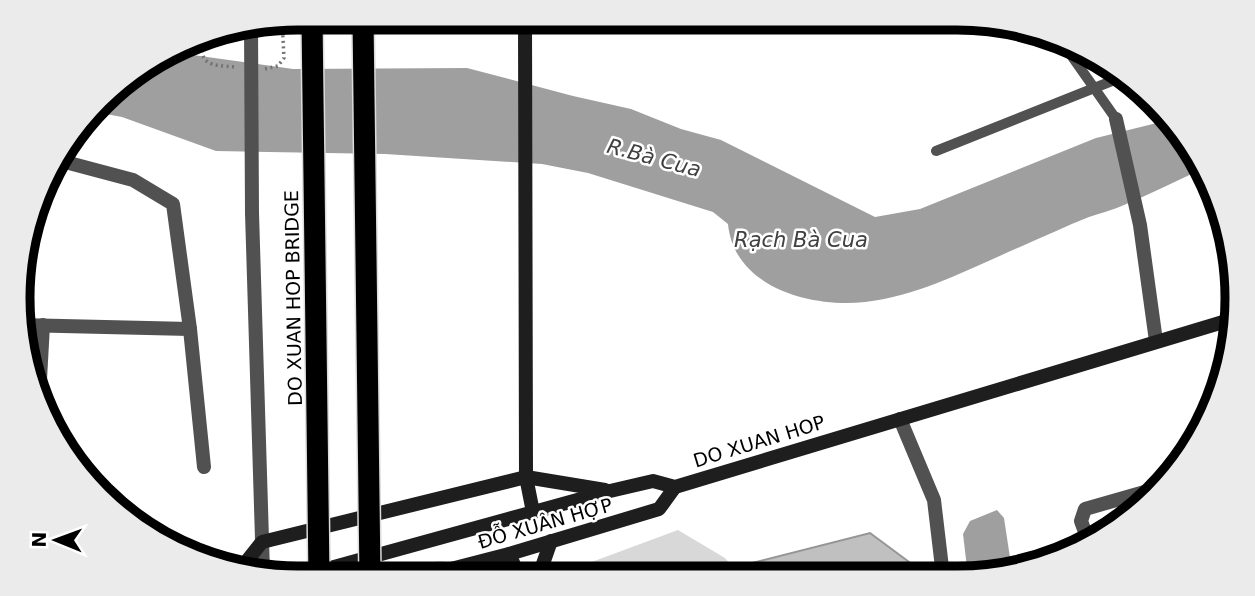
<svg xmlns="http://www.w3.org/2000/svg" width="1255" height="596" viewBox="0 0 1255 596" font-family="'DejaVu Sans',sans-serif">
	<rect width="100%" height="100%" fill="#fff"/>
	<!-- green -->
	<path fill="#d8d8d8" d="M678,530L725,558L730,564L729,569L697,577L565,578L570,570Z"/>
	<!-- water -->
	<g fill="#9f9f9f">
		<path d="M171,52L293,69L467,68L573,96L631,109L681,129L721,140L875,217L920,209L1096,138L1169,120L1202,169C1176,181 1150,194 1124,205C1113,210 1100,213 1089,217C1066,226 1043,237 1020,247C971,268 919,296 865,302C810,308 734,287 728,224L713,212L588,173L542,164L385,154L216,151L122,117L95,112L127,76Z"/>
		<path d="M997,510L1004,518L1012,571L994,576H968L963,534L970,521Z"/>
	</g>
	<!-- building -->
	<path fill="#c0c0c0" stroke="#959595" stroke-width="2" d="M870,533L924,573L925,576L697,577Z"/>
	<g fill="none" stroke-linecap="round" stroke-linejoin="round">
		<defs>
			<path id="motorway" d="M440,578V573"/>
		</defs>
		<!-- motorway casing -->
		<use href="#motorway" stroke="#dbdbdb" stroke-width="24"/>
		<!-- path -->
		<g stroke="#737373" stroke-width="3.5" stroke-dasharray="2 3.5" stroke-linecap="butt">
			<path d="M204,34C197,66 209,65 237,67"/>
			<path d="M265,69L278,66L284,58L282,20"/>
		</g>
		<!-- service -->
		<g stroke="#515151" stroke-width="10">
			<path d="M1059,38L1116,119"/>
			<path d="M936,151L1122,77"/>
		</g>
		<!-- minor -->
		<g stroke="#515151" stroke-width="14">
			<path d="M1116,119L1140,225L1156,341"/>
			<path d="M53,162L69,163L133,180L173,204L190,329L204,467"/>
			<path d="M252,213L263,572"/>
			<path d="M20,325L190,329"/>
			<path d="M39,397L43,325"/>
			<path d="M900,419L934,500L943,576"/>
			<path d="M1089,543L1081,521L1085,509L1162,487"/>
		</g>
		<!-- secondary -->
		<g stroke="#1e1e1e" stroke-width="14">
			<path d="M525,18L526,477L533,512"/>
			<path d="M509,554L520,578"/>
			<path d="M242,567L262,542L526,477L605,490"/>
			<path d="M294,578L610,491L653,481L675,487L1233,319"/>
			<path d="M416,578L509,554L659,509L675,487"/>
			<path d="M538,578L551,541"/>
		</g>
		<!-- motorway -->
		<use href="#motorway" stroke="#000" stroke-width="21"/>
		<defs>
			<g id="motorway-bridge">
				<path d="M312,18L319,578"/>
				<path d="M363,18L370,578"/>
			</g>
		</defs>
		<!-- motorway-bridge casing -->
		<use href="#motorway-bridge" stroke="#dbdbdb" stroke-width="24" stroke-linecap="butt"/>
		<!-- minor-bridge -->
		<path stroke="#515151" stroke-width="14" d="M251,25L252,213"/>
		<!-- motorway-bridge -->
		<use href="#motorway-bridge" stroke="#000" stroke-width="21"/>
	</g>
	<g text-anchor="middle" dominant-baseline="central" stroke-width="5" stroke-linejoin="round" paint-order="stroke">
		<!-- street labels -->
		<g font-size="19" fill="#000" stroke="#fff">
			<text transform="translate(293 298) rotate(-91)">DO XUAN HOP BRIDGE</text>
			<text transform="translate(759 441) rotate(-17)">DO XUAN HOP</text>
			<text transform="translate(545 523) rotate(-16)">ĐỖ XUÂN HỢP</text>
		</g>
		<!-- water labels -->
		<g font-size="21" font-style="italic" fill="#404040" stroke="#fff">
			<text transform="translate(654 158) rotate(15)">R.Bà Cua</text>
			<text x="801" y="240">Rạch Bà Cua</text>
		</g>
	</g>
	<!-- crop -->
	<path d="M0 0H1255V596H0ZM298 30H957A268 268 0 0 1 1225 298V298A268 268 0 0 1 957 566H298A268 268 0 0 1 30 298V298A268 268 0 0 1 298 30Z" fill="#ebebeb" fill-rule="evenodd"/>
	<path fill="none" stroke="#000" stroke-width="9" d="M298 30H957A268 268 0 0 1 1225 298V298A268 268 0 0 1 957 566H298A268 268 0 0 1 30 298V298A268 268 0 0 1 298 30Z"/>
	<!-- north arrow -->
	<g transform="translate(56 540) rotate(271)" stroke="#ffffff" stroke-width="5" paint-order="stroke">
	<path d="M0-5L12 26L0 18L-12 26Z" fill="#000000"/>
	<text y="-10" font-size="19" font-weight="bold" text-anchor="middle" fill="#000000">N</text>
	</g>
</svg>
